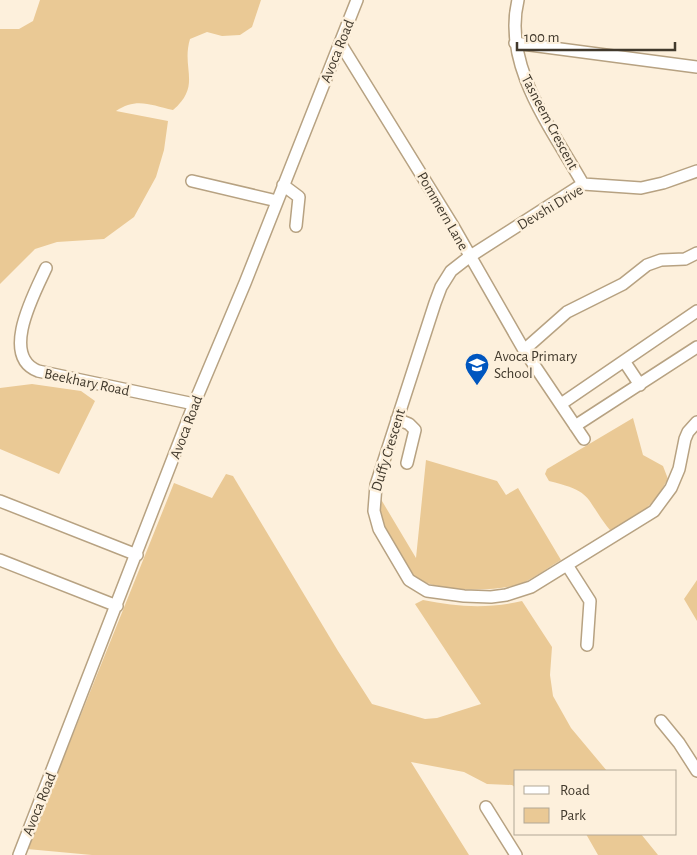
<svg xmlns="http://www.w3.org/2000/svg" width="697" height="855" font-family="'Alegreya Sans',sans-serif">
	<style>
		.green { fill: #eac995 }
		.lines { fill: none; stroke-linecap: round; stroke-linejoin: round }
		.minor-casing { stroke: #b7a282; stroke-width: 14 }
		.minor { stroke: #fff; stroke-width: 11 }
		.labels { text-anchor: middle; stroke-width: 5; stroke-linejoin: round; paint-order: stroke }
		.street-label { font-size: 15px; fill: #41392c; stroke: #fdf0dc }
		.poi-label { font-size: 15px; fill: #41392c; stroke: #fdf0dc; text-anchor: start }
	</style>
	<rect width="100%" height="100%" fill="#fdf0dc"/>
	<!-- green -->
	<path class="green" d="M40 0H261L252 27 240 35 222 36 207 32 190 39C181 69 202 85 173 110 151 105 136 97 116 111L168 121 164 150 156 177 134 217 104 239 57 242 35 249 0 284V29H19L33 21Z
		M32 384 81 391 95 401 59 474 0 449V388Z
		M633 418 643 455 663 466 668 479C655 502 637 523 610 530 584 498 595 492 549 481L545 474 547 469Z
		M426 460 497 481 506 495 518 488 561 560C549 567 537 576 525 582 502 593 433 593 414 576 401 565 385 531 381 515 379 510 379 503 379 496L416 558Z
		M226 474 233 476 338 651 372 704 425 719 437 718 481 704 415 604 423 600C457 607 488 609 522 601L552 647 550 675 553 696 571 728 607 771H516V788L512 785 487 784 464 772 411 762 469 855H92L27 849 174 483 212 498Z
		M697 580V621L684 599Z
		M586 834H641L658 855H598Z"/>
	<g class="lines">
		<defs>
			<path id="minor" d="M518 0C502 66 552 129 583 184
				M340 43 453 226 524 350 584 439
				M515 43 697 67
				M697 171 663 183 641 188 583 184 469 257 451 271 441 287 435 303 376 485 374 511 379 529 409 580 427 591 464 596 491 597 506 595 531 587 654 511 671 488 679 469 685 439 688 432 697 422
				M192 181 277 201
				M283 185 299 197 296 226
				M46 268C34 294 0 356 38 371L194 404
				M524 350 567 312 623 284 647 265 661 260 685 259 697 253
				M624 361 640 385
				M561 404 697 311
				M397 419 409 424 415 430 407 463
				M575 426 697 347
				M0 501 137 555
				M0 560 117 606
				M567 565 590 601 587 645
				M661 721 679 743 697 771
				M486 807 516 855
				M19 855 194 404 245 283 357 0"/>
		</defs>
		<!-- minor casing -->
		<use href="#minor" class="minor-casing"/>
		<!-- minor -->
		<use href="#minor" class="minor"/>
	</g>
	<!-- icons -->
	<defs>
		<symbol id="school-pin" viewBox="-11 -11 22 30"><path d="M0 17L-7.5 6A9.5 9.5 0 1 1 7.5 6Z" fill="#0056bf" stroke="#fdf0dc"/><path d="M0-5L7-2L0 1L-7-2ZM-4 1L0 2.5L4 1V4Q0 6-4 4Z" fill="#fff"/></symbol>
	</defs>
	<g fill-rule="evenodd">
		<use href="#school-pin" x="463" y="351" width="28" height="38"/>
	</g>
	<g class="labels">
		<!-- street labels -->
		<g class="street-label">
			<text transform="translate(337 51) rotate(-68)" y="5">Avoca Road</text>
			<text transform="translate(550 122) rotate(62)" y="5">Tasneem Crescent</text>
			<text transform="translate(550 207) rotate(-31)" y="5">Devshi Drive</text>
			<text transform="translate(443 211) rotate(60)" y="5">Pommern Lane</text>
			<text transform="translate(87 382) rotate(12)" y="5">Beekhary Road</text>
			<text transform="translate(186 427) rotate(-69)" y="5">Avoca Road</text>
			<text transform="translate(388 450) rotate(-73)" y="5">Duffy Crescent</text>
			<text transform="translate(39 804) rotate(-68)" y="5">Avoca Road</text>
		</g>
		<!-- poi labels -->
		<g class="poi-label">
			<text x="494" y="361">Avoca Primary<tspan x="494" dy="17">School</tspan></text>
		</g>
	</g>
	<!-- legend -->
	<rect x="514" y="770" width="162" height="65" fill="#fdf0dc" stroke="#b2a796"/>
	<rect x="524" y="786" width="25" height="8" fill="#ffffff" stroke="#b2a796"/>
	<text x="560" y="795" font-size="15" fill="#41392c">Road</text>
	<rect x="524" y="808" width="25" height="15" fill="#eac995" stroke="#b2a796"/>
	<text x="560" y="820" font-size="15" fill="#41392c">Park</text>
	<!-- scale -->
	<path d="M517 42v8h158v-8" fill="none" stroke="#41392c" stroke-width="2.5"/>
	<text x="524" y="42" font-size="15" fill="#41392c" stroke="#fdf0dc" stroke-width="4" paint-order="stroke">100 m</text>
</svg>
